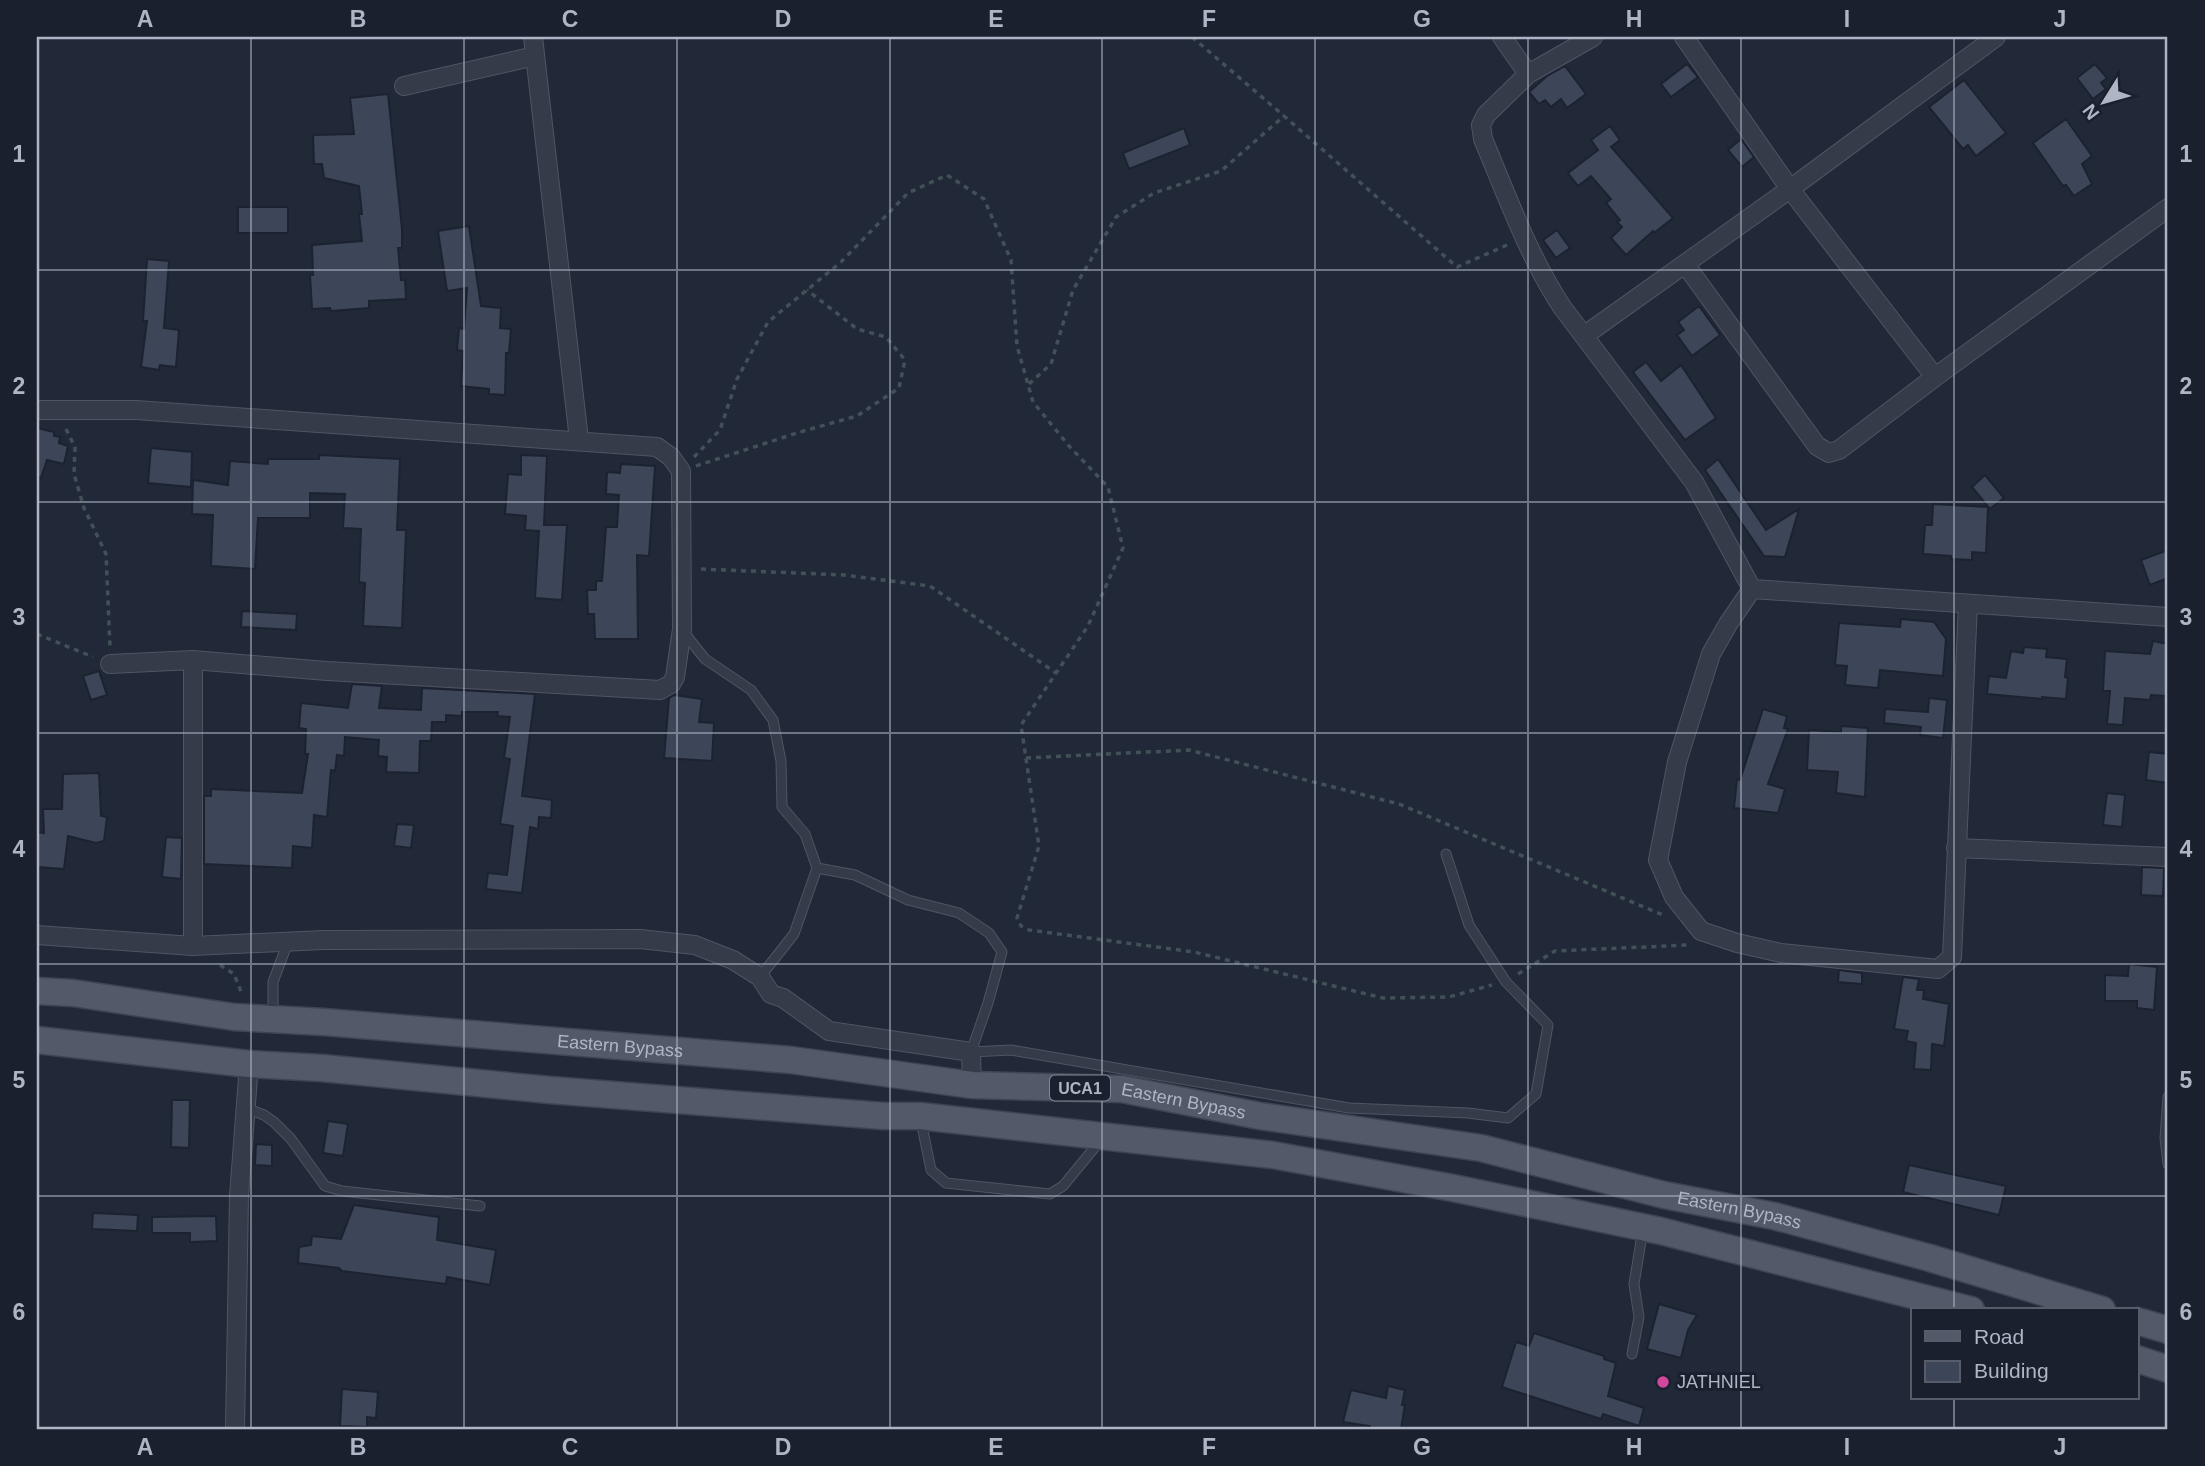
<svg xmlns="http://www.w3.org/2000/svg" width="2205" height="1466" font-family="Arial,sans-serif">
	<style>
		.building { fill: #3d4658; stroke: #1c222f; stroke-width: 2 }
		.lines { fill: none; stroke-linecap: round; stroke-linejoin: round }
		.lane-casing { stroke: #4f5563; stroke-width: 11 }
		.street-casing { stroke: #4f5563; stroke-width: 20 }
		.primary-casing { stroke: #3e4452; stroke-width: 29 }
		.path { stroke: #415157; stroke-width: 3.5; stroke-dasharray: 5 5; stroke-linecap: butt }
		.lane { stroke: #353b49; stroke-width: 9 }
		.street { stroke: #353b49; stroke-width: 18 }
		.primary { stroke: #535969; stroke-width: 26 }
		.grid { fill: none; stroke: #afb5c5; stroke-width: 2; stroke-opacity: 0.55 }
		.hotel-dot { fill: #d1479c; stroke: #1a202d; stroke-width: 2.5 }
		.labels { text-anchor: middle; stroke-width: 6; stroke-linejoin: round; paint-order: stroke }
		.shield { fill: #1a202d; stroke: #828897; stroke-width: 2 }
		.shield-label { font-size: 16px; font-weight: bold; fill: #afb5c5 }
		.street-label { font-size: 18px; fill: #afb5c5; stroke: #1a202d }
		.poi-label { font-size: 18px; fill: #afb5c5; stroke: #1a202d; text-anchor: start }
		.neatline { fill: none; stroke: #afb5c5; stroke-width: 2.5 }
		.grid-label { font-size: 23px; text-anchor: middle; font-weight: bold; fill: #afb5c5 }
	</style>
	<rect width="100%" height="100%" fill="#212838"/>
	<!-- building -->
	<path class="building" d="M1687 64 1698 77 1671 97 1661 84Z
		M2095 64 2107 78 2101 83 2106 89 2093 99 2077 78Z
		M1565 66 1586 94 1567 108 1561 99 1551 107 1545 100 1539 104 1529 92 1547 76Z
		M1964 80 2006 133 1976 156 1968 145 1963 149 1929 107Z
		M388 94 402 229V248H398L401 280H405L406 299 369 301V308L331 311 330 308 312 309 310 275H313L312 245 362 241 359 214H362L359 186 324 178 322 164H314L313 135 354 134 350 98Z
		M2066 119 2092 156 2082 164 2092 184 2074 196 2066 185 2063 186 2033 143Z
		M1610 126 1620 140 1611 147 1673 218 1654 233 1653 231 1626 255 1611 238 1622 227 1617 222 1620 220 1606 203 1611 199 1591 176 1578 186 1568 173 1598 150 1591 140Z
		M1184 128 1190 145 1129 169 1123 153Z
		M1741 139 1754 157 1742 167 1728 150Z
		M238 207H288V233H238Z
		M469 226 481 306 501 308 500 328 511 329 509 353H506L505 395 489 394V389L461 386 463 351 457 350 459 328 464 329 467 288 447 291 438 231Z
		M1557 230 1570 248 1556 258 1543 240Z
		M147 259 169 261 164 328 179 330 176 367 160 365 159 370 141 367 147 321H143Z
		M1699 306 1720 335 1692 356 1677 335 1684 330 1678 322Z
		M1646 362 1661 381 1681 365 1716 418 1685 440 1633 372Z
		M37 428 54 432V436L60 437 59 443 68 446 64 464 47 460 41 478 37 477Z
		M151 448 192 452 191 487 148 483Z
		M319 455 400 459 397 530H406L402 628 363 626 365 583 359 582 361 529 343 528 345 494 310 493V518H258L255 569 211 566 213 515 192 514 193 480 228 485 230 461 268 464V459H319Z
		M521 455 547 456 544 525H567L562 600 535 598 539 531 525 530 526 516 505 514 508 474 521 475Z
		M1718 459 1766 530 1799 509 1785 557 1764 556 1705 470Z
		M621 464 655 466 649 556 637 555 638 639H595L594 614H588L587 590H596V581H602L606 527H617L619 495 606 494 607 472 620 473Z
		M1985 475 2004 498 1990 509 1972 487Z
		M1933 504 1988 507 1986 553 1972 552V560L1951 559V556L1923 554 1925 525H1932Z
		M2168 550V578L2150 585 2141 560Z
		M242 611 297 614 296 630 241 627Z
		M1901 619 1934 622 1946 639 1943 676 1880 670 1878 688 1845 685 1847 666 1835 665 1839 623 1900 627Z
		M2153 641 2168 644 2167 696 2151 695 2150 700 2125 698 2123 725 2107 724 2110 691H2103L2105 651 2150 654Z
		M2024 647 2047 649 2046 657 2067 659 2065 677 2068 678 2066 699 2042 697V699L1987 694 1989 676 2006 678 2011 651 2023 653Z
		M99 671 107 695 91 700 83 676Z
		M352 684 382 686 379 708 421 710 422 688 535 694 522 796 552 800 551 818 539 817 538 829 530 827 522 893 486 889 488 873 507 875 513 826 500 824 510 759 504 758 510 717 497 716 498 712H462V716L446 715V722H432L431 741H420L419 773 386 772 387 757 378 756 379 740 345 737 344 756 337 755 335 771 331 770 327 817 314 815 312 848 293 846 292 868 204 864V796H211V789L302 793 308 754H305L306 729 299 728 301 703 348 708Z
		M674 695 702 699 699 722 714 723 712 761 664 758 669 698Z
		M1929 698 1947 700 1943 738 1920 735 1921 727 1884 723 1885 709 1928 712Z
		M1763 709 1787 716 1784 728 1788 729 1768 784 1785 789 1778 813 1734 808 1737 779 1740 780Z
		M1841 726 1868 728 1865 797 1836 793 1838 772 1807 770 1809 730 1841 732Z
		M2149 752 2168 754V783L2146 780Z
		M99 773 101 816 107 817 104 841 96 843 68 836 64 869 37 867V832L44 833 43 809H62L63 774Z
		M2107 793 2125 795 2122 827 2103 825Z
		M397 824 414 825 411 848 394 846Z
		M166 837 182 838 181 879 162 877Z
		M2142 867 2164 868 2163 896 2141 895Z
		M2129 964 2157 967 2154 1010 2137 1008V1001H2105V975L2128 976Z
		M1839 970 1862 973V984L1838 982Z
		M1903 977 1919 979 1917 990H1924L1923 999 1949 1004 1944 1046 1932 1044 1931 1070 1914 1069 1916 1043 1906 1041 1908 1031 1894 1029Z
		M172 1100H190L189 1148 171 1147Z
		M328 1121 348 1124 343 1156 323 1153Z
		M256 1144 272 1145V1166L255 1165Z
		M1909 1165 2006 1186 1999 1215 1903 1192Z
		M354 1205 439 1217 437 1240 496 1250 490 1285 447 1277 446 1284 342 1271 339 1268 298 1263 299 1247 311 1245 312 1236 341 1239Z
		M93 1213 138 1215 137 1231 92 1229Z
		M216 1216 217 1241 190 1242V1233H152V1217Z
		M1659 1304 1697 1315 1688 1330 1681 1358 1647 1349Z
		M1534 1333 1604 1356V1359L1616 1363 1608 1396 1644 1408 1639 1426 1603 1414 1601 1419 1502 1387 1516 1342 1529 1346Z
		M1388 1386 1405 1390 1402 1405H1405L1401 1429H1370V1426L1343 1422 1351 1390 1386 1398Z
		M342 1389 378 1392 376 1418 367 1417V1427L340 1426Z"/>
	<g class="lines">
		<defs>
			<path id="lane" d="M682 630 705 659 751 690 773 720 781 761 782 807 805 834 817 868
				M760 977 794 934 817 868 855 875 908 900 959 913 989 933 1002 952 988 1003 971 1052 1011 1050 1349 1108 1468 1113 1508 1118 1536 1094 1548 1025 1506 982 1469 925 1446 854
				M273 1016V982L288 942
				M2168 1097 2165 1138 2168 1164
				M246 1108 264 1115 274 1122 291 1139 325 1186 342 1191 480 1206
				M921 1121 931 1170 946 1183 1050 1194 1063 1186 1100 1141
				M1632 1354 1639 1317 1634 1284 1643 1229"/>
			<path id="street" d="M533 37 579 440
				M1502 37 1528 74 1593 37
				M1684 37 1790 189 1935 377 2168 208
				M1528 74 1486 115 1481 125 1483 139C1507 196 1528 255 1562 307L1694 482 1752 589
				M404 86 535 56
				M1685 264 1817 446 1829 453 1839 450 1935 377
				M1585 335 1790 189 1996 37
				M37 410H136L657 447 671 457 681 471 682 629 675 677 671 684 660 690 327 671 193 660V946
				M1752 589 1728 624 1711 654 1677 762 1658 860 1674 897 1701 931 1737 943 1781 953 1938 969 1952 957 1968 604
				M1752 589 2168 617
				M110 664 193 660
				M1956 848 2168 857
				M37 935 193 946 323 940 640 939 695 945 733 960 760 977 771 994 783 998 829 1031 971 1052 972 1085
				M235 1429 239 1196 249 1064"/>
			<g id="primary">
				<path id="s1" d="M37 991 73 993 234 1017 324 1022 791 1060 972 1085 1122 1089 1260 1116 1481 1148 1664 1195 1774 1216 1930 1258 2102 1310"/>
				<path d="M37 1040 249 1064 322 1068 550 1090 883 1116H920L1273 1155 1453 1188 1661 1231 1971 1310"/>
				<path d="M2137 1321 2168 1330"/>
				<path d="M2137 1359 2168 1369"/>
			</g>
		</defs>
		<!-- lane casing -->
		<use href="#lane" class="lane-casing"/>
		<!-- street casing -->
		<use href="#street" class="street-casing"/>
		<!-- primary casing -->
		<use href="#primary" class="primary-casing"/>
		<!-- path -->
		<path class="path" d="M1192 37 1284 116
			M1029 384 1051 364 1073 290 1116 217 1154 193 1221 171 1284 116 1457 267 1507 245
			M66 429 75 447 74 474 84 508 106 554 110 647
			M694 457 720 430 737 379 768 322 841 262 908 193 947 175 984 199 1011 260 1017 346 1033 402 1069 446 1108 487 1123 548 1088 626 1021 725 1039 846 1017 918 1021 926 1029 930 1194 952 1383 998 1449 997 1492 985
			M696 466 800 432 857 416 899 388 905 360 886 337 857 329 807 290
			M701 569 844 575 930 586 1056 673
			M37 634 93 657
			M1026 758 1189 750 1399 804 1663 915
			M220 965 234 974 242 994
			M1518 974 1555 951 1689 945"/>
		<!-- lane -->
		<use href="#lane" class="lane"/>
		<!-- street -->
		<use href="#street" class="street"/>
		<!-- primary -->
		<use href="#primary" class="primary"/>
	</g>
	<!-- grid -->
	<path class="grid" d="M251 37V1429M464 37V1429M677 37V1429M890 37V1429M1102 37V1429M1315 37V1429M1528 37V1429M1741 37V1429M1954 37V1310M37 270H2168M37 502H2168M37 733H2168M37 964H2168M37 1196H2168M1954 1398V1429"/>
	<!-- markers -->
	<circle class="hotel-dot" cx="1663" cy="1382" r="7"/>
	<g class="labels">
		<!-- shield labels -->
		<rect class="shield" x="1050" y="1075.5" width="60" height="25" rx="5"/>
		<g class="shield-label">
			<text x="1080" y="1094">UCA1</text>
		</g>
		<!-- street labels -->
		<g class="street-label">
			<text dy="6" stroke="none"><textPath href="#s1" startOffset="586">Eastern Bypass</textPath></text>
			<text dy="6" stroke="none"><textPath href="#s1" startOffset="1153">Eastern Bypass</textPath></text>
			<text dy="6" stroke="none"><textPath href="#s1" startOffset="1720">Eastern Bypass</textPath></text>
		</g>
		<!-- poi labels -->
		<g class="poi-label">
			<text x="1677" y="1388">JATHNIEL</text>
		</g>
	</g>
	<!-- border -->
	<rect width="2205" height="1466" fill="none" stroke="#1a202d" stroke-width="77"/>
	<!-- legend -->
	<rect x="1911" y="1308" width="228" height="91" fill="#1a202d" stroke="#565c6a" stroke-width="2"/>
	<rect x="1925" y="1331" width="35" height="10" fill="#535969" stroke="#565c6a" stroke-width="2"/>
	<text x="1974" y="1344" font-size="21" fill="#afb5c5">Road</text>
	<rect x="1925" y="1361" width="35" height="21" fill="#3d4658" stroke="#565c6a" stroke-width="2"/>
	<text x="1974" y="1378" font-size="21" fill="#afb5c5">Building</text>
	<!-- north arrow -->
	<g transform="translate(2104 102) rotate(233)" stroke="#1a202d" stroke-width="5" paint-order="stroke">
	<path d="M0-5L12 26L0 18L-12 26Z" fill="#afb5c5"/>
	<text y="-10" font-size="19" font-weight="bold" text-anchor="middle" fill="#afb5c5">N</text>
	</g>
	<rect x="38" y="38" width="2128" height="1390" class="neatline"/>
	<g class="grid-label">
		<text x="145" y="27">A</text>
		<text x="358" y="27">B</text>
		<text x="570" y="27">C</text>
		<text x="783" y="27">D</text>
		<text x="996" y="27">E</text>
		<text x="1209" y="27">F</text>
		<text x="1422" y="27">G</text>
		<text x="1634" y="27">H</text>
		<text x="1847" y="27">I</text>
		<text x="2060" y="27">J</text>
		<text x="19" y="162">1</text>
		<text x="2186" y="162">1</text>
		<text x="19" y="394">2</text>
		<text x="2186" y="394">2</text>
		<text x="19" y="625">3</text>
		<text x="2186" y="625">3</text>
		<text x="19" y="857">4</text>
		<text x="2186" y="857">4</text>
		<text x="19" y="1088">5</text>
		<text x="2186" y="1088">5</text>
		<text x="19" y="1320">6</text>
		<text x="2186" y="1320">6</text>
		<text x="145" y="1455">A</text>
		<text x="358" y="1455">B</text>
		<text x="570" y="1455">C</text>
		<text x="783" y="1455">D</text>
		<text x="996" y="1455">E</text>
		<text x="1209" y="1455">F</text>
		<text x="1422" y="1455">G</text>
		<text x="1634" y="1455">H</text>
		<text x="1847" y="1455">I</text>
		<text x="2060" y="1455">J</text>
	</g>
</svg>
